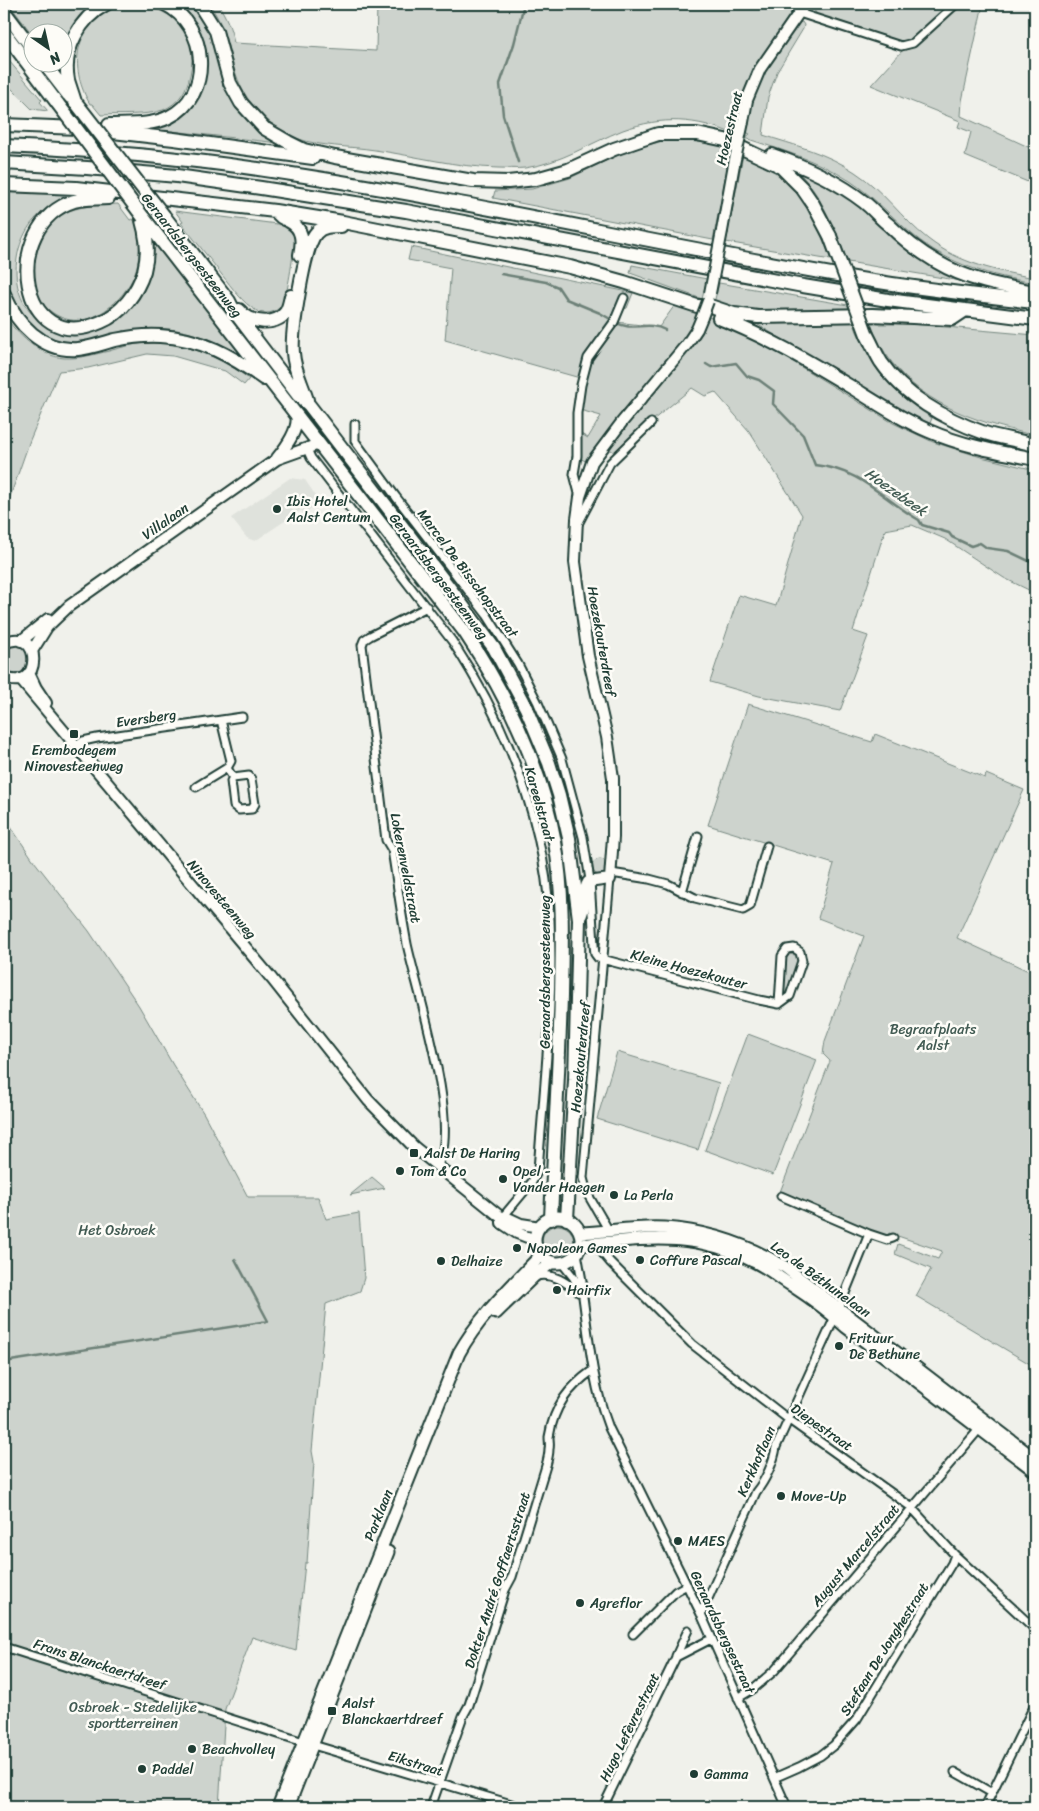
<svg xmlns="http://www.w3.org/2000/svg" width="1039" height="1811" font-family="Sriracha,sans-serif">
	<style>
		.built { fill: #dfe2dc }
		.green { fill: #cdd3cd; stroke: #768880 }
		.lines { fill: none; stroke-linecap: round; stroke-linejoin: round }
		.stream { stroke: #6c8077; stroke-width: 2.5 }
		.street-casing { stroke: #1f3d34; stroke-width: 11 }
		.secondary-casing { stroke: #1f3d34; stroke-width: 14 }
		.primary-casing { stroke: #1f3d34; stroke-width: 15 }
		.highway-casing { stroke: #1f3d34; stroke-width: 16 }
		.street { stroke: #fdfcf7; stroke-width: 7 }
		.secondary { stroke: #fdfcf7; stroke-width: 10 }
		.primary { stroke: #fdfcf7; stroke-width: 11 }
		.highway { stroke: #fdfcf7; stroke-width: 12 }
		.secondary-bridge-casing { stroke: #1f3d34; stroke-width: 14; stroke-linecap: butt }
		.highway-bridge-casing { stroke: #1f3d34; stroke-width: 16; stroke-linecap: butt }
		.secondary-bridge { stroke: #fdfcf7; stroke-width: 10 }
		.highway-bridge { stroke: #fdfcf7; stroke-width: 12 }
		.poi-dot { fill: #1f3d34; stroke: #fdfcf7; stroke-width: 2 }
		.labels { text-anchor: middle; stroke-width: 5; stroke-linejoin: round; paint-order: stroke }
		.street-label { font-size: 14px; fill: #1f3d34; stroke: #fdfcf7 }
		.poi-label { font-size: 14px; fill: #1f3d34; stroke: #fdfcf7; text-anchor: start }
		.park-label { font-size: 14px; fill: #425b53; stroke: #fdfcf7 }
		.water-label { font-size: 15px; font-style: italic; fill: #455e56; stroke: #fdfcf7 }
	</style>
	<rect width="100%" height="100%" fill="#f0f1eb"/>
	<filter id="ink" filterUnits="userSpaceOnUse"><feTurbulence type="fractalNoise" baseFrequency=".02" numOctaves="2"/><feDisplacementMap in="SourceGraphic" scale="10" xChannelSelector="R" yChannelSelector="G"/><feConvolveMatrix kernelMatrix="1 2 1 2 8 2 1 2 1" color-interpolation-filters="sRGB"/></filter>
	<g filter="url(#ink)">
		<!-- built -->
		<path class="built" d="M290 478 305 480 320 502 304 513 301 510 255 541 247 538 231 518Z"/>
		<!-- green -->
		<path class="green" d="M9 4H96C70 20 70 45 64 72L60 71 54 63 62 62V32H32V34Z
			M175 4H192C200 14 207 24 212 37 216 52 217 67 223 82 234 110 255 126 279 143L145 128 178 117 206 57 202 37 197 26 183 9Z
			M209 4H218C226 16 231 28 234 43L376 51 377 4H797L752 71 742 97 734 134C696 118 662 116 623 130 590 143 561 163 525 168 516 169 507 168 498 168 456 167 416 156 375 150 349 146 320 147 296 138 283 132 269 123 259 112 226 80 235 38 209 4Z
			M812 4H953L912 40 903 42 819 17 813 9Z
			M962 4H983L962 101 961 116 1035 150V185L965 156 971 132 958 127 960 121 871 85 902 51 911 48Z
			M130 5C171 5 200 32 190 75 187 90 178 104 163 110 146 116 119 114 101 115L92 104H90C70 71 72 29 111 10 117 7 124 6 130 5Z
			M802 22 804 25 803 29 777 72 768 97 763 135C794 145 827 153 855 172 883 190 902 219 928 239 960 264 997 271 1035 278V283C991 276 949 265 913 235 892 217 873 196 850 181 818 160 781 150 745 138L750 134 746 132C749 115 752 98 759 82 768 61 785 42 798 23Z
			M4 55 42 100 40 102 48 111 32 109 8 85 4 88Z
			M668 140C690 141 710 142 731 149L713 240 493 198 495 191 532 189 570 178 618 155 643 146Z
			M743 155C751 158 760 161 767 166 801 185 818 225 831 260L726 242Z
			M794 168 832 184 973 283 848 262C834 229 822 193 794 168Z
			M4 190 81 194C66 198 52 203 40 214 8 242 5 308 50 326 55 328 60 329 65 330 79 334 91 333 105 326 115 320 124 316 132 307 142 294 153 275 153 258 154 254 152 248 151 243L156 242 245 357 243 358C223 342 195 332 169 329 115 323 66 370 23 315 15 305 5 291 4 278 3 270 4 260 4 252 4 231 4 211 4 190Z
			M118 204 130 220 133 219C143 233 140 263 133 278 119 306 84 334 53 313 48 309 42 306 39 300 37 296 36 290 35 286 33 279 28 270 30 264 32 256 36 249 39 242 46 226 52 218 69 211 85 205 102 205 118 204Z
			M175 211 277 224C288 226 294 231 295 242 292 257 289 294 281 306 276 313 264 315 257 311 242 303 232 287 222 275 209 258 195 240 181 223L183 222Z
			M411 247 633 293 627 308 617 311 580 378 445 340 451 268 408 260Z
			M632 265 707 279 702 299 630 273Z
			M719 283 848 305 849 311 737 310 714 303Z
			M675 305 697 313 694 322 686 335 666 364 587 462 580 458 579 452 581 434 588 438 601 416 580 410 582 393 590 360 616 322 659 327Z
			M4 315C17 334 39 356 64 358 79 359 95 354 109 351 122 347 137 343 150 343 185 342 222 357 249 379L244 385 225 371 173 356 147 354 88 368 59 371 30 440 4 514Z
			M709 317 775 351 893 423 933 442 981 457 1035 470V593L1004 578 945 539 912 525 885 530 853 631 868 636 840 711 759 696 710 682 739 595 776 606 802 515 749 431 715 392 705 396 692 388 614 452 608 448 693 345Z
			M753 322H854C855 328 858 334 861 340 876 375 900 398 932 418L930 423 913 417Z
			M871 324H912L1035 335V436C1023 433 1010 429 998 426 941 410 892 382 871 324Z
			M15 644 20 645 28 652 29 666C21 676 16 676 4 672V649Z
			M748 704 872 742 875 734 985 778 986 774 1024 790 957 938 1035 974V1367L916 1296 931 1269 895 1254 898 1244 938 1259 942 1251 889 1233 886 1238 780 1192 830 1061 823 1054 825 1041 864 936 818 918 834 864 708 825Z
			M4 817 34 861 89 931 139 1006 173 1065 204 1114 248 1197H318L326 1219 359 1213 364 1278 360 1291 326 1304 312 1451 314 1462 307 1563H305L296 1651 252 1637 225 1709 219 1807H4Z
			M592 867a8 8 0 1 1 16 0a8 8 0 1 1-16 0Z
			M789 954 795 955 799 959 787 993 783 996 781 993 785 957Z
			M748 1034 817 1060 773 1175 705 1150Z
			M617 1052 719 1083 698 1150 597 1119Z
			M372 1177 385 1188 350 1195Z
			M542 1241a16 16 0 1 1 32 0a16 16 0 1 1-32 0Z"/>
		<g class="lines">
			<!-- stream -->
			<path class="stream" d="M518 162 503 115 500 84 514 44 524 4
				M501 274 546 282 558 287 566 299 600 313 612 320
				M617 323C632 332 648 320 665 330
				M706 364 711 367 736 363 747 376 759 380 774 391 773 404 803 435 815 465C862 470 881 498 919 520L922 525 949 533 952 537 971 546 980 543 987 548 1008 551 1035 564
				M4 1362 268 1321 235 1259"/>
			<defs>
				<path id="street" d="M799 13 901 46 913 43 956 4
					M355 424V441L396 497 487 615 518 664 538 703 562 759 583 837 590 880 594 945 595 954 598 958 759 1000 779 1004 790 996 802 961 800 952 794 948 787 949 782 956 779 1004
					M307 449 311 458 452 641C507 725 544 820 550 920 554 1003 544 1087 538 1170L532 1182 502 1218
					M580 497 574 474 577 456V413L581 385 588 358 614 322 624 298
					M578 524 610 463 651 423
					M427 607 370 636 364 640 362 645 386 840 392 850C397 881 401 913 407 944 417 991 462 1128 437 1166
					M76 746 83 741 97 738 242 717
					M227 768 233 778 231 781 234 806 239 810 252 809 255 804 251 779 249 776 233 778
					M196 787 227 768 231 761 221 720
					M611 873 649 879 668 884 695 898 743 910 750 906 767 846
					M682 892 698 836
					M781 1196 869 1234 887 1240 893 1238
					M609 1231 587 1193 583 1178 610 879
					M595 1244 610 1262 692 1344 788 1419 911 1507 955 1555 1035 1629
					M577 1253 584 1292 583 1297C589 1341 593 1386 609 1428L701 1614 787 1807
					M562 1263 574 1278 580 1292
					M536 1276C553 1272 567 1283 580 1293
					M701 1614 756 1492C765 1481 774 1462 776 1447L839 1308 869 1234
					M633 1634 676 1591 687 1585
					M4 1647 313 1745 521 1807
					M676 1656 688 1630
					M738 1698 753 1689 775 1670 981 1427
					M955 1772 992 1793
					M774 1778 799 1767 820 1756 834 1745 857 1719 952 1563 955 1555
					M431 1807 463 1716 469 1705 505 1590 512 1577 545 1469C547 1462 549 1456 549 1449 550 1445 549 1441 549 1437 554 1406 568 1388 593 1370
					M603 1807 676 1657 711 1639
					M985 1807 1035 1704"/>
				<path id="secondary" d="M743 122 747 100 760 69 805 4
					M722 231 734 164
					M277 458C286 447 300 429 296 414
					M21 641 48 619
					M4 643C44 624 42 696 4 677
					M32 651 47 627 69 606 277 459 319 444
					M29 673 36 688 46 703
					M20 679 272 979 368 1100 414 1147 502 1218V1223L517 1233 535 1240
					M579 919C589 907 580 894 588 882L610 879 613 837V778L607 737 588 656 575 562 577 519 580 497 592 462 622 422 687 344 697 329 702 317
					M502 1218 506 1217 521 1224 540 1227"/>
				<path id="primary" d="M535 1240a23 23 0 1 1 46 0a23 23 0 1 1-46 0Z
					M580 1233C608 1232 637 1226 665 1228 708 1231 748 1245 785 1267L1035 1459
					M580 1245C645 1239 691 1230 753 1261 767 1267 778 1277 791 1285 811 1298 829 1311 846 1327L1035 1471
					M496 1313 533 1277 552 1262
					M278 1807 459 1353C480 1315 511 1287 541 1255
					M288 1807 388 1552"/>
				<path id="highway" d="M199 4 216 31 230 83 241 103 264 128 288 142 304 150 335 157 473 181 508 182 536 179 568 170 614 149 658 134H697L725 140 780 166 802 188 813 204 830 236
					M4 11 32 48
					M4 32 58 104
					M43 62 70 97
					M75 102C73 95 70 87 68 80 62 49 80 18 106 4
					M4 125 78 128 174 139 313 158
					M109 125C128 124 151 126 169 117 214 95 208 25 165 4
					M4 146C91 150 178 157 265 170 471 200 674 249 879 282 931 290 983 296 1035 302
					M772 155C804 166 837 181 864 202 873 209 880 218 889 225 903 239 920 252 937 262 967 280 1001 286 1035 292
					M4 163 87 168 177 176 261 188 406 211 803 286 888 300 1035 319
					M4 185 76 188 275 211 343 222 570 267 624 282 697 306H710L734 314 758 317 873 315 952 319 964 311
					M108 198C96 199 85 198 74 201 0 225 18 359 101 322 122 313 137 293 144 271 147 259 148 246 145 234 145 229 142 224 142 219
					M278 214C282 219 284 218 289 221 303 228 303 241 300 255
					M164 216 229 301 234 311 298 395 309 405 448 586 494 648 526 708 549 763 559 795 569 838 579 919 575 1080 567 1219
					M143 217 464 631C507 695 541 766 555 842 564 893 562 944 561 996 559 1071 554 1145 551 1219
					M4 294C17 324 42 352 78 349 91 348 103 343 115 340 130 337 145 335 160 336 201 338 232 356 264 379
					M239 310C249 323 275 327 286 312 289 307 290 301 291 296
					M719 318C768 337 811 363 856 390 880 405 903 420 929 431 963 446 999 452 1035 459
					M867 335C872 344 876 354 881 362 904 396 945 419 982 432 999 438 1018 440 1035 445
					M307 400C302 384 294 370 293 353 291 333 304 246 316 233 322 226 331 226 341 226"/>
			</defs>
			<!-- street casing -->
			<use href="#street" class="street-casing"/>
			<!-- secondary casing -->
			<use href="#secondary" class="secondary-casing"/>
			<!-- primary casing -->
			<use href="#primary" class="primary-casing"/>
			<!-- highway casing -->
			<use href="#highway" class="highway-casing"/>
			<!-- street -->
			<use href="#street" class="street"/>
			<!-- secondary -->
			<use href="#secondary" class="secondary"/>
			<!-- primary -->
			<use href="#primary" class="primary"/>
			<!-- highway -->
			<use href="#highway" class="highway"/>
			<defs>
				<path id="secondary-bridge" d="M734 164 743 122
					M710 293 722 231
					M702 317 708 301"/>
				<path id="highway-bridge" d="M58 104 143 217
					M77 104 164 216
					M830 236 867 335"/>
			</defs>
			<!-- secondary-bridge casing -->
			<use href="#secondary-bridge" class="secondary-bridge-casing"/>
			<!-- highway-bridge casing -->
			<use href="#highway-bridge" class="highway-bridge-casing"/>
			<!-- secondary-bridge -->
			<use href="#secondary-bridge" class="secondary-bridge"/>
			<!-- highway-bridge -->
			<use href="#highway-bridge" class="highway-bridge"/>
		</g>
	</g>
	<!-- markers -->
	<g class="poi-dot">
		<circle cx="277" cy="509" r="5"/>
		<rect x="69" y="729" width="10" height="10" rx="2.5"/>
		<rect x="409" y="1148" width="10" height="10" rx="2.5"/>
		<circle cx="400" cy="1171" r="5"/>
		<circle cx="503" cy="1179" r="5"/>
		<circle cx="614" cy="1195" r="5"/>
		<circle cx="517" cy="1248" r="5"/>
		<circle cx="640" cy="1260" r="5"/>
		<circle cx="441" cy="1261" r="5"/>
		<circle cx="557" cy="1290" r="5"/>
		<circle cx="839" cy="1346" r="5"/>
		<circle cx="781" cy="1496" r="5"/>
		<circle cx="678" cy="1541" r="5"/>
		<circle cx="580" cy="1603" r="5"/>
		<rect x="327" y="1706" width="10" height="10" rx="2.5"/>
		<circle cx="192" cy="1749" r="5"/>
		<circle cx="142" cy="1769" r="5"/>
		<circle cx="694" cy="1774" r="5"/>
	</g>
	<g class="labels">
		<!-- street labels -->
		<g class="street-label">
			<text transform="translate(729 128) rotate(-77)" y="5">Hoezestraat</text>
			<text transform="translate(192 255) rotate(52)" y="5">Geraardsbergsesteenweg</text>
			<text transform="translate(165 521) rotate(-35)" y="5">Villalaan</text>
			<text transform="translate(468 573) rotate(53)" y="5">Marcel De Bisschopstraat</text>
			<text transform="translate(439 576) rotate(53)" y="5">Geraardsbergsesteenweg</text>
			<text transform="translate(602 641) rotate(80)" y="5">Hoezekouterdreef</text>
			<text transform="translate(146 718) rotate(-8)" y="5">Eversberg</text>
			<text transform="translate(540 804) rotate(74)" y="5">Kareelstraat</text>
			<text transform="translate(406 868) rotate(79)" y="5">Lokerenveldstraat</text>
			<text transform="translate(222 899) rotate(50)" y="5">Ninovesteenweg</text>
			<text transform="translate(689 969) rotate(15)" y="5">Kleine Hoezekouter</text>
			<text transform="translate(545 972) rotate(-90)" y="5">Geraardsbergsesteenweg</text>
			<text transform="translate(580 1057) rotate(-85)" y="5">Hoezekouterdreef</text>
			<text transform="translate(821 1279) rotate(36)" y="5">Leo de Béthunelaan</text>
			<text transform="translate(822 1427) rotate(35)" y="5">Diepestraat</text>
			<text transform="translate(756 1461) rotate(-66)" y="5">Kerkhoflaan</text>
			<text transform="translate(378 1515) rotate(-68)" y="5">Parklaan</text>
			<text transform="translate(855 1555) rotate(-50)" y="5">August Marcelstraat</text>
			<text transform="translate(497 1580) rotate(-72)" y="5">Dokter André Goffaertsstraat</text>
			<text transform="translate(723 1632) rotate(65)" y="5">Geraardsbergsestraat</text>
			<text transform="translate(884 1649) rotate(-58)" y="5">Stefaan De Jonghestraat</text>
			<text transform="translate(100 1664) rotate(18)" y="5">Frans Blanckaertdreef</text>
			<text transform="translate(629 1727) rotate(-64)" y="5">Hugo Lefèvrestraat</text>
			<text transform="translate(416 1763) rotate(17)" y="5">Eikstraat</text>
		</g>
		<!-- poi labels -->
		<g class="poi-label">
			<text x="287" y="506">Ibis Hotel<tspan x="287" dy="16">Aalst Centum</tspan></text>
			<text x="74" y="755" text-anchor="middle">Erembodegem<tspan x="74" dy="16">Ninovesteenweg</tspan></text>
			<text x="424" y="1158">Aalst De Haring</text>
			<text x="410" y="1176">Tom &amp; Co</text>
			<text x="513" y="1176">Opel -<tspan x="513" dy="16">Vander Haegen</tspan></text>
			<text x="624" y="1200">La Perla</text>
			<text x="527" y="1253">Napoleon Games</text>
			<text x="650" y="1265">Coffure Pascal</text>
			<text x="451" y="1266">Delhaize</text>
			<text x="567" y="1295">Hairfix</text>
			<text x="849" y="1343">Frituur<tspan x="849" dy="16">De Bethune</tspan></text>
			<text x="791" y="1501">Move-Up</text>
			<text x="688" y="1546">MAES</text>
			<text x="590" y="1608">Agreflor</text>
			<text x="342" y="1708">Aalst<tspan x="342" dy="16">Blanckaertdreef</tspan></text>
			<text x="202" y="1754">Beachvolley</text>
			<text x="152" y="1774">Paddel</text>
			<text x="704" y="1779">Gamma</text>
		</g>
		<!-- park labels -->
		<g class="park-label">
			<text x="933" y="1034">Begraafplaats<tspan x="933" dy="16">Aalst</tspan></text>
			<text x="117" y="1235">Het Osbroek</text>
			<text x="133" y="1712">Osbroek - Stedelijke<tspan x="133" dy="16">sportterreinen</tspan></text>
		</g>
		<!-- water labels -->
		<g class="water-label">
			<text transform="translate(896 492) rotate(35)" y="5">Hoezebeek</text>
		</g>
	</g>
	<!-- margin -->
	<rect width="1039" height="1811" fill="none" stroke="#fdfcf7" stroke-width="20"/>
	<rect x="10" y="10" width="1019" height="1791" fill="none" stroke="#1f3d34" stroke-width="2" filter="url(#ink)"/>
	<!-- north arrow -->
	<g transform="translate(48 48) rotate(146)"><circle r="24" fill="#fdfcf7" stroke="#a4b0a9"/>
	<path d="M0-4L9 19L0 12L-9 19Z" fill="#1f3d34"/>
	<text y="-8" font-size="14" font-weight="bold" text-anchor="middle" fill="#1f3d34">N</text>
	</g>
</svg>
